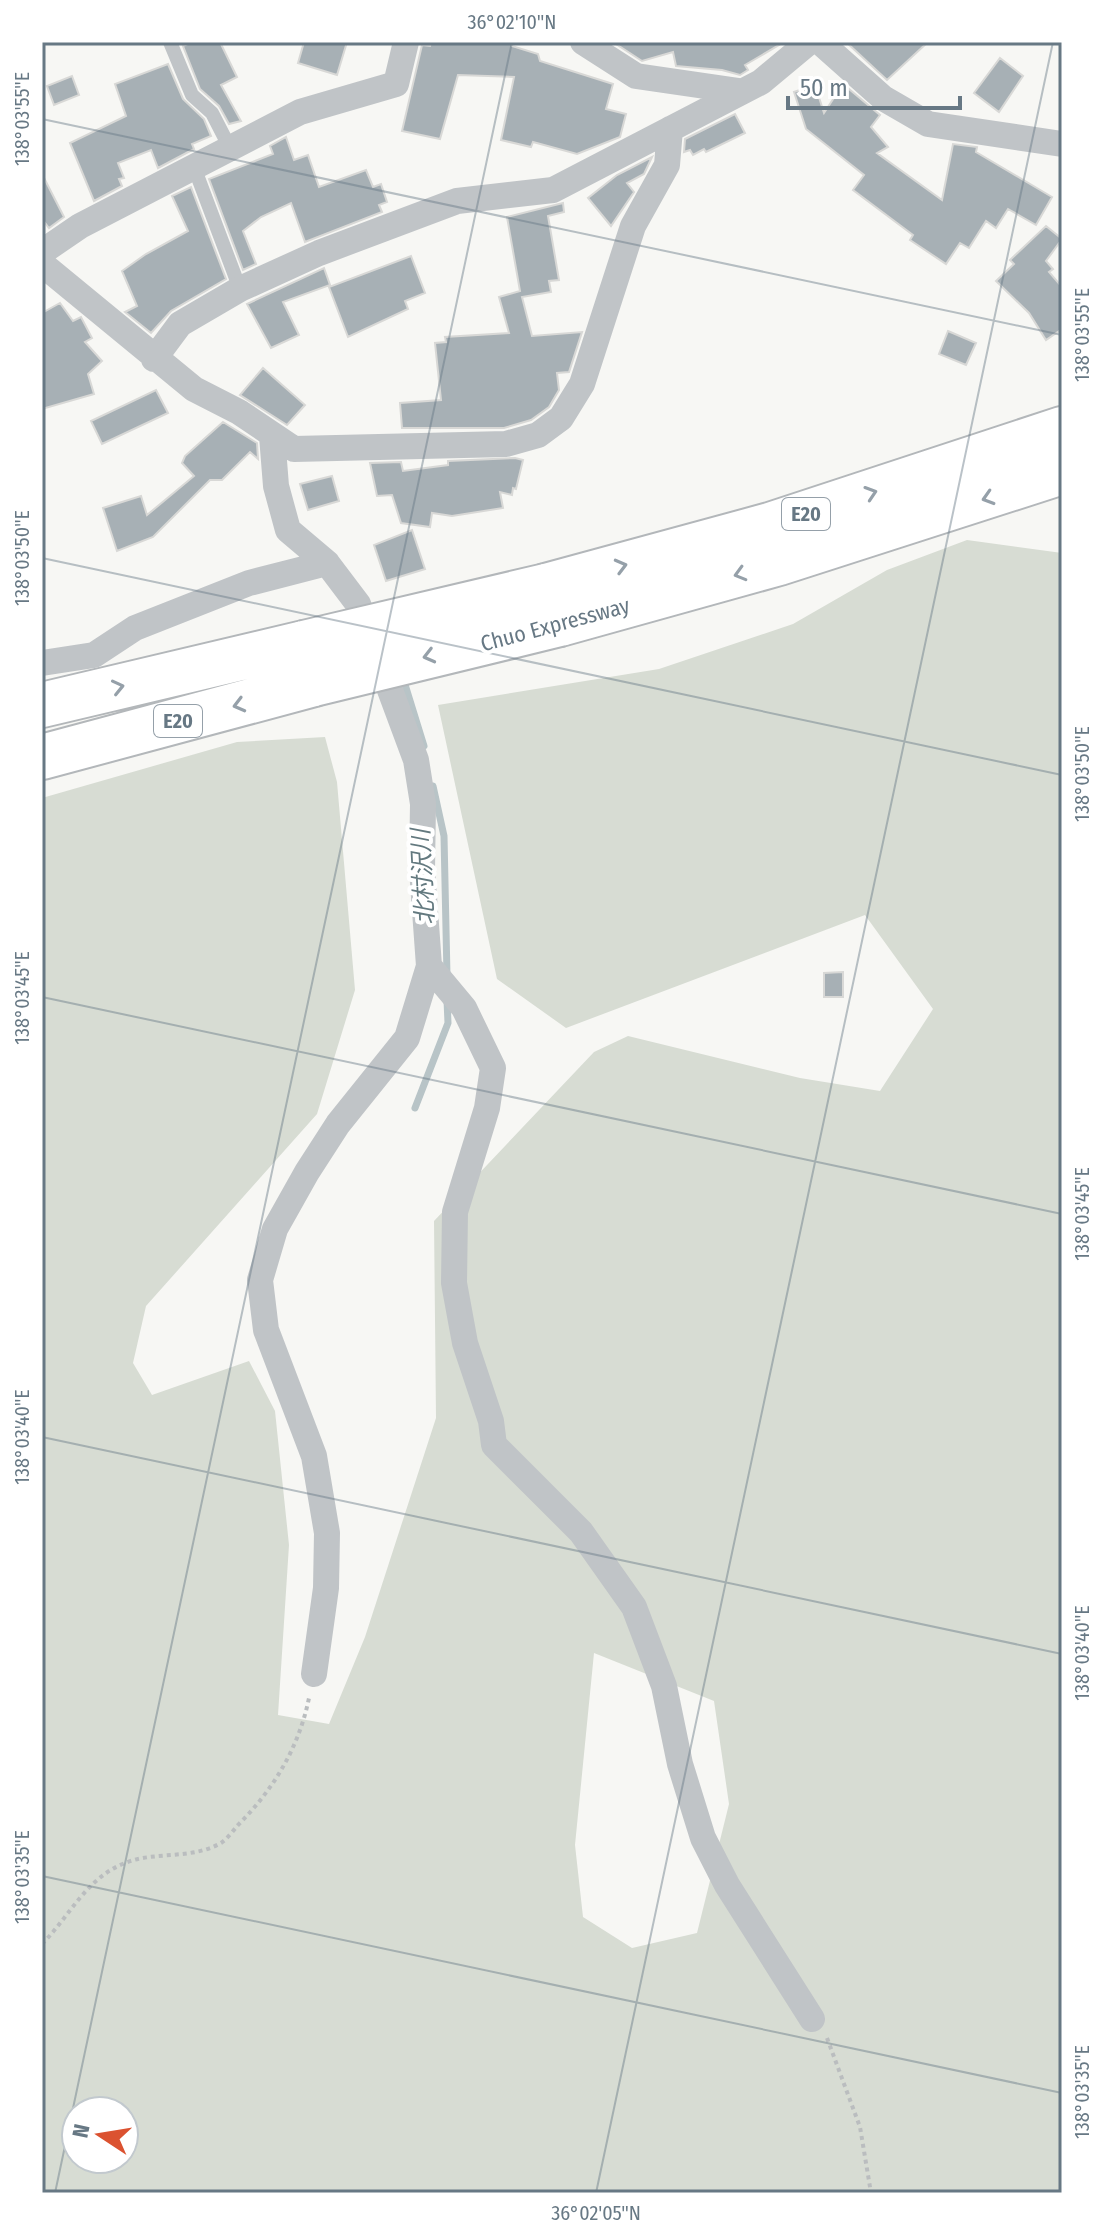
<svg xmlns="http://www.w3.org/2000/svg" width="1104" height="2235" font-family="'Fira Sans Condensed','Noto Sans JP',sans-serif">
	<style>
		.green { fill: #d7dcd3; fill-rule: evenodd }
		.lines { fill: none; stroke-linecap: round; stroke-linejoin: round }
		.stream { stroke: #b8c4c7; stroke-width: 7 }
		.building { fill: #a7b0b5; stroke: #d8d8d6; stroke-width: 2 }
		.highway-casing { stroke: #b3b7ba; stroke-width: 48 }
		.path { stroke: #babdbf; stroke-width: 4; stroke-dasharray: 4 4; stroke-linecap: butt }
		.lane { stroke: #c0c4c7; stroke-width: 14 }
		.street { stroke: #c0c4c7; stroke-width: 26 }
		.highway { stroke: #fff; stroke-width: 44 }
		.highway-bridge-casing { stroke: #b3b7ba; stroke-width: 48; stroke-linecap: butt }
		.highway-bridge { stroke: #fff; stroke-width: 44 }
		.oneway { stroke: #95a0a9 }
		.ticks { fill: none; stroke: #677884; stroke-width: 2; stroke-opacity: 0.45 }
		.labels { text-anchor: middle; stroke-width: 8; stroke-linejoin: round; paint-order: stroke }
		.shield { fill: #fff; stroke: #95a0a9; stroke-width: 2 }
		.shield-label { font-size: 20px; font-weight: bold; fill: #677884 }
		.street-label { font-size: 22px; fill: #677884; stroke: #fff }
		.water-label { font-size: 24px; font-style: italic; fill: #63797f; stroke: #fff }
		.neatline { fill: none; stroke: #677884; stroke-width: 3 }
		.ticks-label { font-size: 20px; text-anchor: middle; fill: #677884 }
	</style>
	<rect width="100%" height="100%" fill="#f7f7f4"/>
	<!-- green -->
	<path class="green" d="M967 540 1062 553V2193H42V798L237 742 325 737 337 782 355 990 317 1114 146 1306 133 1363 152 1395 249 1361 275 1411 289 1545 278 1715 329 1724 365 1637 436 1418 434 1221 594 1052 628 1036 800 1078 880 1091 933 1009 865 915 566 1028 497 979 438 705 659 669 793 624 887 570ZM594 1653 714 1701 729 1804 697 1933 632 1948 583 1917 575 1845ZM76 2111H124V2159H76Z"/>
	<g class="lines">
		<!-- stream -->
		<path class="stream" d="M403 678 424 746
			M433 786 444 836 447 976
			M415 1108 448 1023 447 1000"/>
	</g>
	<!-- building -->
	<path class="building" d="M192 42H220L237 77 221 85 241 121 229 124 219 106 200 89 183 46Z
		M304 42H347L337 75 298 63Z
		M431 42H512V46L538 54 540 61 613 84 606 109 626 114 620 137 577 154 533 142 531 147 501 140 514 77 458 75 440 139 402 131 422 45 430 46Z
		M613 42H784L745 65 748 70 740 75 722 70 676 66 673 52 642 61Z
		M846 42H928L887 80Z
		M1000 58 1023 76 999 112 974 93Z
		M168 64 183 99 204 119 211 136 192 144 194 149 158 168 151 150 118 163 124 178 119 179 122 186 94 201 70 143 126 116 115 84Z
		M72 76 79 95 54 105 47 86Z
		M843 84 880 115 871 127 888 147 877 153 942 200 953 144 977 147 976 152 1052 197 1036 225 1008 209 996 228 986 221 969 248 960 243 946 264 910 240 913 235 853 190 864 175 806 129 794 92 815 85 824 113Z
		M735 114 745 133 706 152 704 149 693 155 690 150 684 152 685 139Z
		M286 137 294 160 308 155 319 187 366 170 373 187 381 184 387 202 379 205 382 212 305 242 291 203 261 217 243 231 256 264 243 270 209 179 273 154 270 146Z
		M652 157 644 174 627 183 634 192 611 226 588 198 617 175Z
		M42 174 64 217 49 228 42 219Z
		M191 187 226 279 171 311 151 333 125 312 137 306 122 271 146 254 188 231 172 196Z
		M563 203 564 212 548 216 559 280 549 281 551 292 522 297 532 336 582 332 569 372 557 373 559 390 549 407 531 420 504 428H402L400 403 441 400 435 343 446 342 445 337 509 333 499 297 520 291 507 217Z
		M1046 226 1062 239 1046 261 1053 269 1049 272 1062 287V329L1046 340 1029 313 996 281 1014 264 1010 260Z
		M411 256 425 293 405 301 408 309 348 337 329 287Z
		M324 268 330 285 283 302 299 335 271 348 247 304Z
		M60 303 73 321 81 317 92 338 85 342 102 361 88 374 94 394 42 409V313Z
		M948 331 976 343 966 365 939 354Z
		M263 368 305 405 287 425 240 395Z
		M156 390 168 413 102 444 91 421Z
		M223 422 257 443 258 459 250 452 222 480H210L153 537 117 551 103 508 141 496 147 515 194 476 182 463 185 456Z
		M515 458 523 460 516 489 513 488 512 495 500 492 503 508 452 516 432 513 430 527 401 523 392 495 377 496 370 463 401 462 403 471 448 465V461Z
		M332 476 339 501 308 510 300 484Z
		M412 530 425 569 386 581 374 545Z
		M843 972V997H824V973Z"/>
	<g class="lines">
		<defs>
			<path id="highway" d="M546 586 770 525 1062 429
				M560 624 779 563 1062 472
				M42 705 304 643
				M42 757 314 684"/>
		</defs>
		<!-- highway casing -->
		<use href="#highway" class="highway-casing"/>
		<!-- path -->
		<path class="path" d="M42 1944C70 1916 86 1878 125 1863 154 1851 191 1860 221 1843 227 1839 233 1831 238 1825 274 1789 299 1747 309 1698
			M827 2038 860 2127 871 2193"/>
		<!-- lane -->
		<path class="lane" d="M170 42 192 95 212 113 230 148
			M194 167 240 289"/>
		<!-- street -->
		<path class="street" d="M583 42 636 76 739 91
			M820 42 883 98 928 124 1062 144
			M42 252 80 226 300 112 396 84 406 42
			M42 264 194 389 239 412 294 449 506 444 538 435 561 418 582 384 633 226 667 165 670 129
			M154 359 180 324 240 289 319 253 457 201 553 190 761 82 809 42
			M272 436 276 486 288 530 327 563 358 604 416 760 423 804 422 869 429 966 407 1038 338 1124 307 1172 275 1229 260 1280 266 1330 314 1456 327 1533 326 1588 314 1674
			M42 663 94 655 135 628 249 583 327 563
			M429 966 464 1008 493 1068 487 1108 455 1212 454 1283 465 1343 491 1421 494 1445 581 1532 634 1607 664 1686 680 1764 703 1838 727 1885 812 2019"/>
		<!-- highway -->
		<use href="#highway" class="highway"/>
		<defs>
			<path id="highway-bridge" d="M304 643 546 586
				M314 684 560 624"/>
		</defs>
		<!-- highway-bridge casing -->
		<use href="#highway-bridge" class="highway-bridge-casing"/>
		<!-- highway-bridge -->
		<use href="#highway-bridge" class="highway-bridge"/>
	</g>
	<!-- one-way arrows -->
	<defs><path id="oneway-chevron" d="M-2-3.5L2.5 0L-2 3.5" fill="none" stroke-width="1.6" stroke-linecap="round" stroke-linejoin="round" transform="scale(2)"/></defs>
	<g class="oneway">
		<use href="#oneway-chevron" transform="translate(871 493) rotate(-18)"/>
		<use href="#oneway-chevron" transform="translate(988 498) rotate(163)"/>
		<use href="#oneway-chevron" transform="translate(621 566) rotate(-15)"/>
		<use href="#oneway-chevron" transform="translate(740 574) rotate(164)"/>
		<use href="#oneway-chevron" transform="translate(429 656) rotate(166)"/>
		<use href="#oneway-chevron" transform="translate(118 687) rotate(-13)"/>
		<use href="#oneway-chevron" transform="translate(239 705) rotate(165)"/>
	</g>
	<!-- ticks -->
	<path class="ticks" d="M42 119 1062 335M42 558 1062 775M42 997 1062 1214M42 1437 1062 1654M42 1876 1062 2093M55 2193 512 42M596 2193 1053 42"/>
	<g class="labels">
		<!-- shield labels -->
		<g class="shield">
			<rect x="782" y="498" width="48" height="32" rx="6"/>
			<rect x="154" y="705" width="48" height="32" rx="6"/>
		</g>
		<g class="shield-label">
			<text x="806" y="521">E20</text>
			<text x="178" y="728">E20</text>
		</g>
		<!-- street labels -->
		<g class="street-label">
			<text transform="translate(555 624) rotate(-15)" y="8">Chuo Expressway</text>
		</g>
		<!-- water labels -->
		<g class="water-label">
			<text transform="translate(423 877) rotate(-93)" y="8">北村沢川</text>
		</g>
	</g>
	<!-- border -->
	<rect width="1104" height="2235" fill="none" stroke="#ffffff" stroke-width="88"/>
	<!-- north arrow -->
	<g transform="translate(100 2135) rotate(282)"><circle r="38" fill="#ffffff" stroke="#c2c9ce" stroke-width="2"/>
	<path d="M0-6L14 30L0 20L-14 30Z" fill="#db5230"/>
	<text y="-12" font-size="22" font-weight="bold" text-anchor="middle" fill="#677884">N</text>
	</g>
	<!-- scale -->
	<path d="M788 96v12h172v-12" fill="none" stroke="#677884" stroke-width="4"/>
	<text x="800" y="96" font-size="24" fill="#677884" stroke="#ffffff" stroke-width="6" paint-order="stroke">50 m</text>
	<rect x="44" y="44" width="1016" height="2147" class="neatline"/>
	<g class="ticks-label">
		<text x="512" y="29">36°02'10"N</text>
		<text transform="translate(22 119) rotate(-90)" y="7">138°03'55"E</text>
		<text transform="translate(1082 335) rotate(-90)" y="7">138°03'55"E</text>
		<text transform="translate(22 558) rotate(-90)" y="7">138°03'50"E</text>
		<text transform="translate(1082 774) rotate(-90)" y="7">138°03'50"E</text>
		<text transform="translate(22 998) rotate(-90)" y="7">138°03'45"E</text>
		<text transform="translate(1082 1214) rotate(-90)" y="7">138°03'45"E</text>
		<text transform="translate(22 1437) rotate(-90)" y="7">138°03'40"E</text>
		<text transform="translate(1082 1653) rotate(-90)" y="7">138°03'40"E</text>
		<text transform="translate(22 1877) rotate(-90)" y="7">138°03'35"E</text>
		<text transform="translate(1082 2092) rotate(-90)" y="7">138°03'35"E</text>
		<text x="596" y="2220">36°02'05"N</text>
	</g>
</svg>
